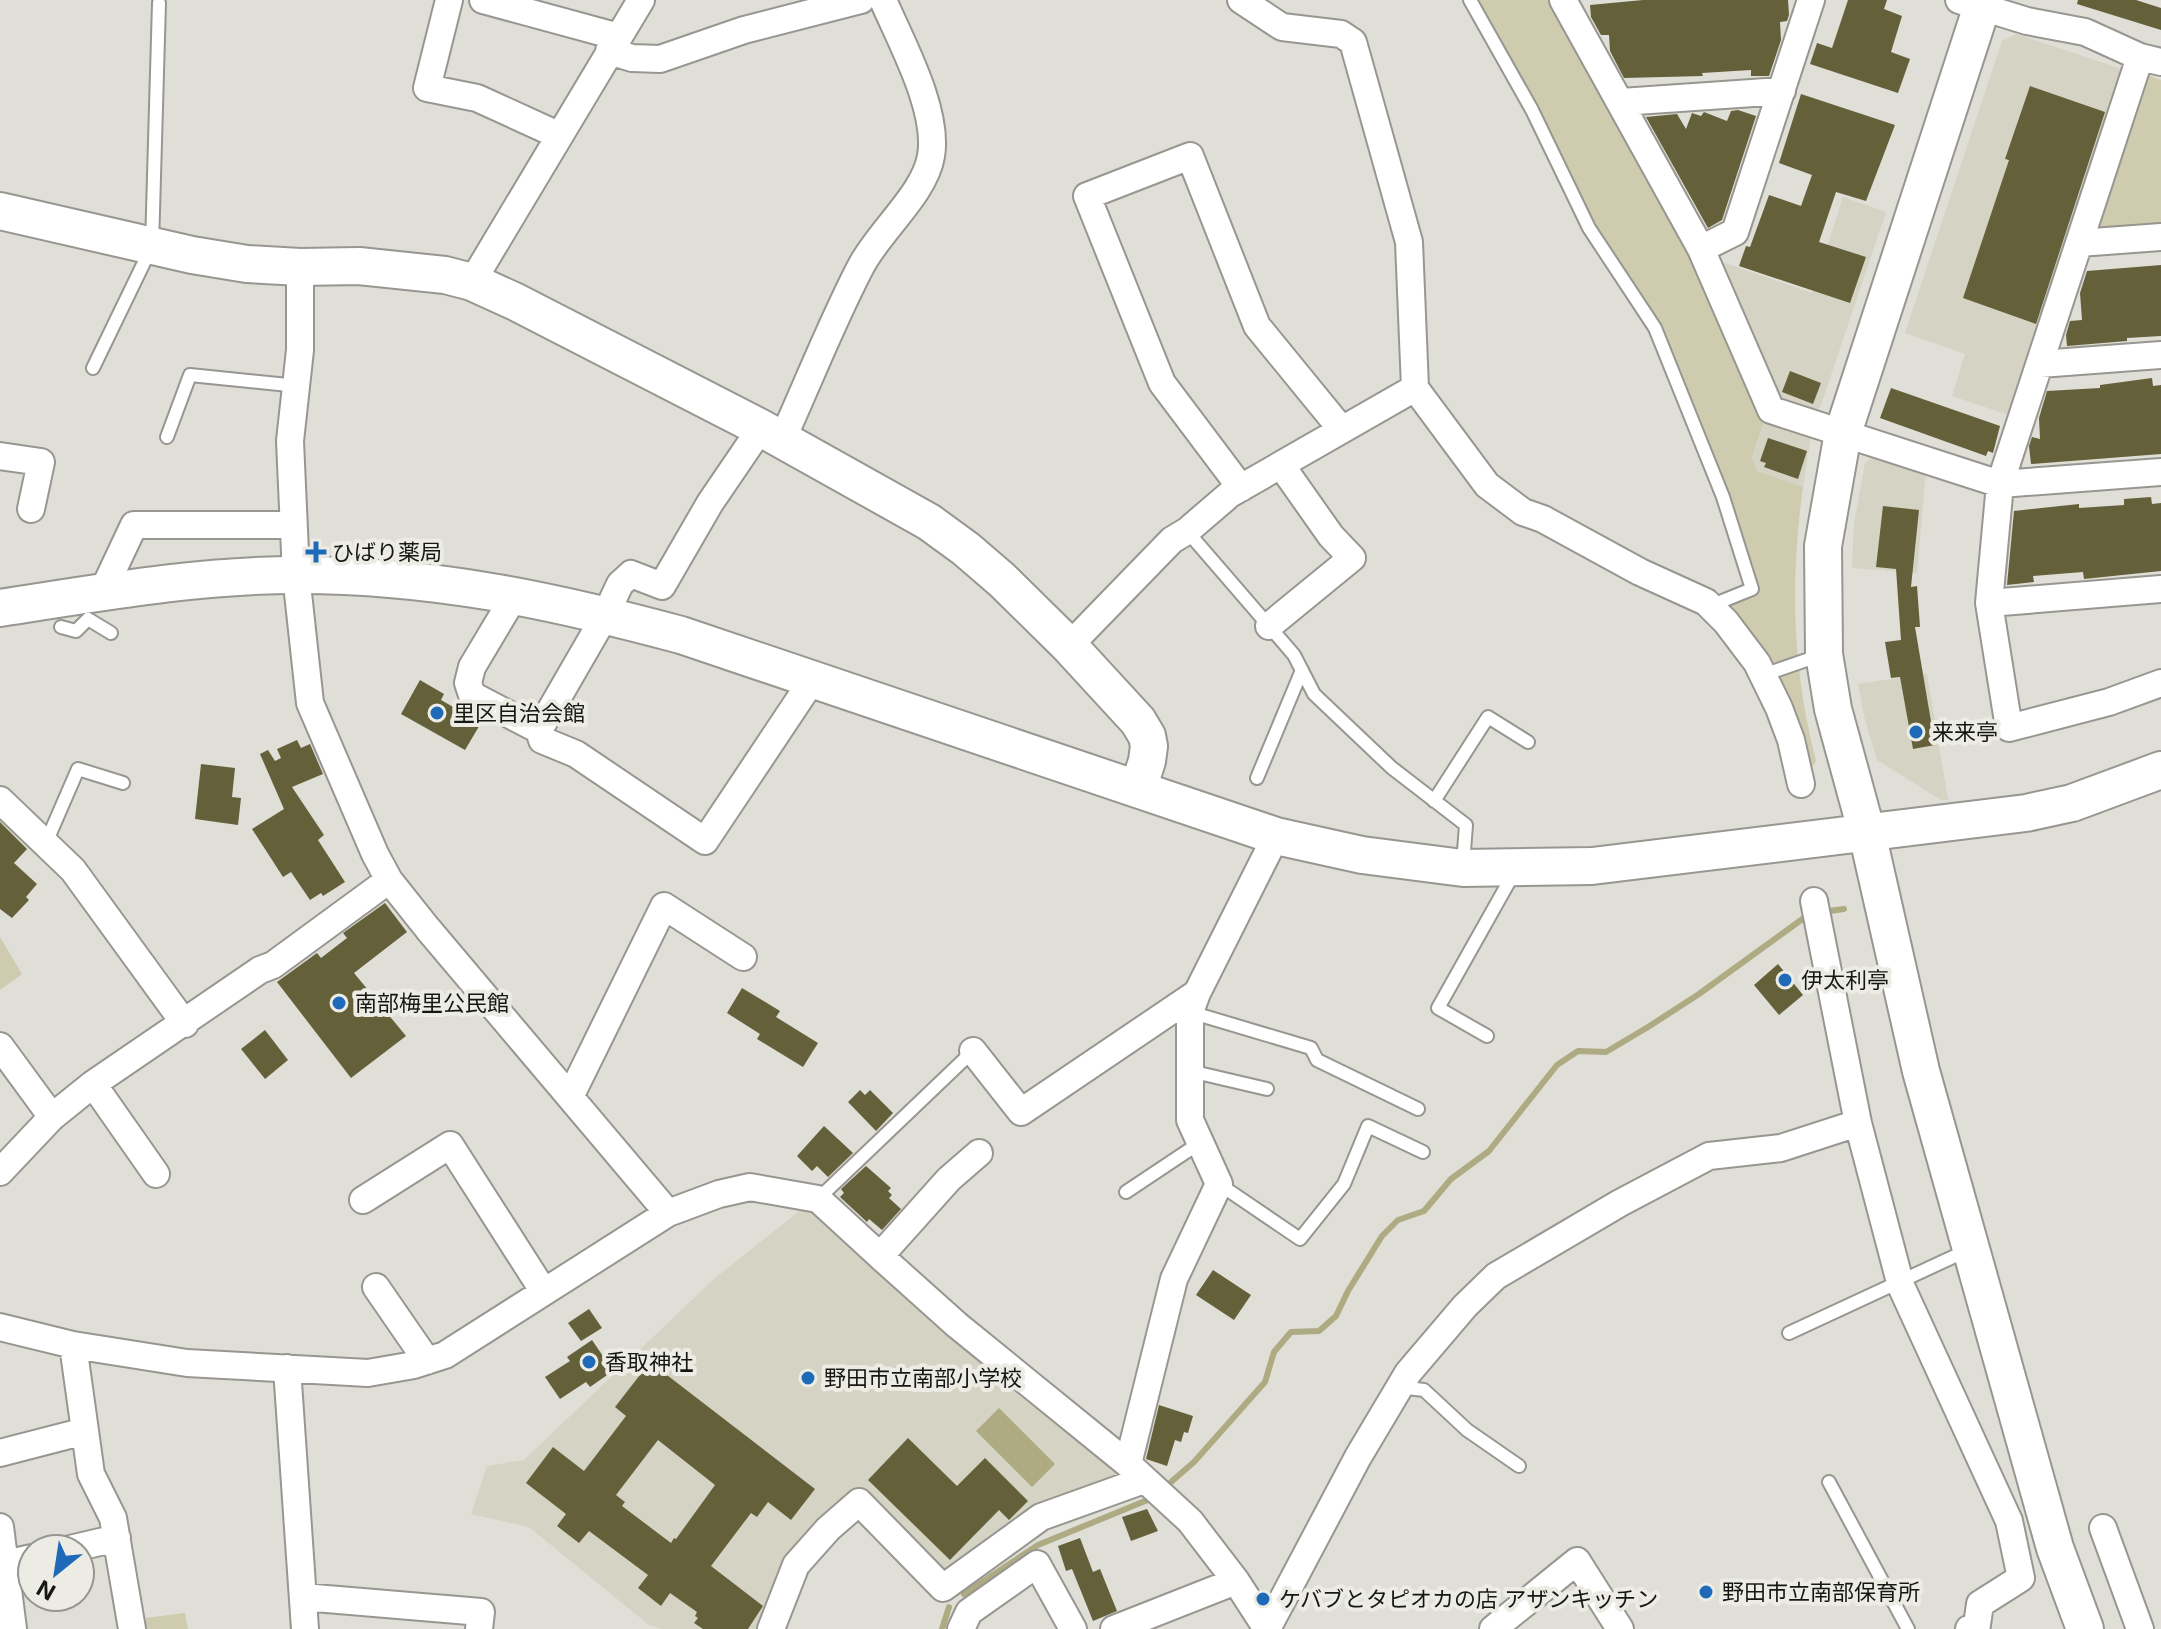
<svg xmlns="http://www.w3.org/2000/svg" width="2161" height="1629" font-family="Inter,'Noto Sans JP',sans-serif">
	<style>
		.built { fill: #d4d3c4 }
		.green { fill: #cecbaf }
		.water { fill: #aeaa81 }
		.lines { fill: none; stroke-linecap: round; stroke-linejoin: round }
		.stream { stroke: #aeaa81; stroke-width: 6 }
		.building { fill: #64613a; fill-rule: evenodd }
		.lane-casing { stroke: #979690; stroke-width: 16 }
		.street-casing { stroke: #979690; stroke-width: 30 }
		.secondary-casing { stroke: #979690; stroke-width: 40 }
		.lane { stroke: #fff; stroke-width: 12 }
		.street { stroke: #fff; stroke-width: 26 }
		.secondary { stroke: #fff; stroke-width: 36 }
		.poi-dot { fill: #1e6ab9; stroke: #ecece4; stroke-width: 3 }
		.labels { text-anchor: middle; stroke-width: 8; stroke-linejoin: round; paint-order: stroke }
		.poi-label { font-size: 22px; fill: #161613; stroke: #ecece4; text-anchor: start }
	</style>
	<rect width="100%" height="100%" fill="#dfded7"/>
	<!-- built -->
	<path class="built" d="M2016 34 2119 68 2123 76 2012 416 1952 396 1965 354 1905 333 2002 41Z
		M1843 197 1886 212 1821 405 1814 414 1785 404 1778 398 1716 260 1812 293Z
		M1765 418 1811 436 1803 487 1757 471 1752 457Z
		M1876 453 1926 469 1917 573 1852 568 1854 524 1865 463Z
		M1927 674 1948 800H1941L1877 760 1865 720 1858 684Z
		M807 1205 1127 1479 947 1579 858 1495 763 1629H662L649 1625 529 1527 471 1514 487 1466 524 1460 715 1278Z"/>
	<!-- green -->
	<path class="green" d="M1476 0H1553L1684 241 1765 418 1752 457 1757 471 1803 487C1790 582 1792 668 1816 761L1806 776 1725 615 1728 604 1758 593 1729 497 1662 335 1575 189Z
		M2150 76 2161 80V227L2100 231 2095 224 2143 80Z
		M0 937 22 974 0 990Z
		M185 1613 188 1629H139L137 1619Z"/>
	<!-- water -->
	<path class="water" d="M999 1408 1055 1464 1032 1487 976 1431Z"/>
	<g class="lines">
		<!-- stream -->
		<path class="stream" d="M1822 912 1844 909
			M1171 1482 1194 1462 1265 1382 1274 1352 1291 1332 1319 1331 1336 1316 1348 1291 1382 1236 1398 1220 1424 1211 1451 1179 1489 1151 1557 1065 1578 1051 1606 1052 1648 1027 1699 994 1808 915
			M964 1594 1038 1545 1150 1499
			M942 1629 949 1607"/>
	</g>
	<!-- building -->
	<path class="building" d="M1643 0H1788L1789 15 1787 21 1780 22 1781 40 1769 76H1751V70L1702 73 1703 76 1624 78 1610 51 1609 35H1601L1591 17 1590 5Z
		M1848 0H1887L1884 9 1902 16 1891 52 1910 59 1898 93 1810 64 1817 43 1832 48Z
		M2078 0H2136L2161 8V30L2077 4Z
		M2030 86 2105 112 2036 324 1963 298 2009 160 2005 159Z
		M1801 94 1895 125 1866 201 1836 192 1819 242 1866 257 1850 303 1739 266 1746 246 1750 247 1769 195 1801 206 1812 175 1779 163Z
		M1738 110 1756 116 1722 220 1708 228 1646 117 1677 114 1686 129 1692 113 1701 116 1704 112 1727 121 1731 111Z
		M2161 265V336L2127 338V341L2067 346 2066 335 2070 321 2082 320 2080 293 2087 271Z
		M1790 371 1821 383 1813 404 1782 392Z
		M2152 378 2153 386 2161 385V454L2031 464 2029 446 2032 437 2040 439 2039 418 2047 391 2100 388V385Z
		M1891 388 2000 426 1993 453 1988 451 1986 456 1880 418Z
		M1768 438 1807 451 1798 479 1764 467 1766 463 1760 461Z
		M2151 497 2152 504 2161 503V571L2084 579 2083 572 2033 576 2034 582 2007 585 2014 511 2079 504V508L2124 505V499Z
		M1883 506 1919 510 1911 587 1917 586 1920 627H1915L1935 745 1913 749 1900 677 1891 678 1885 642 1901 640 1896 569 1876 567Z
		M420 680 444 694 441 700 481 723 465 750 401 714Z
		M297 740 301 748 310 744 323 774 292 787 324 835 318 840 345 882 323 896 321 893 310 900 291 872 283 877 252 829 284 809 260 754 268 750 275 761 281 758 277 749Z
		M201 764 235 768 232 797 241 798 238 825 195 819Z
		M0 822 27 849 14 863 37 884 26 897 29 900 12 918 0 909Z
		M385 903 407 932 354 973 406 1036 351 1078 277 982 317 953 321 958 347 938 343 933Z
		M1778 964 1803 995 1779 1015 1754 985Z
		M742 988 780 1011 776 1017 818 1043 803 1067 757 1039 760 1034 727 1013Z
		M265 1030 288 1060 265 1079 241 1049Z
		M860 1090 865 1095 870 1090 893 1113 876 1131 848 1102Z
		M824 1126 853 1153 828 1177 817 1166 812 1171 797 1156Z
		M866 1166 891 1188 888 1191 892 1195 889 1198 901 1209 882 1230 869 1219 867 1222 840 1197 844 1193 841 1189Z
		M1213 1270 1251 1295 1234 1320 1196 1295Z
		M589 1309 602 1328 581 1341 568 1323Z
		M592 1340 613 1371 590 1387 586 1382 560 1399 545 1377 570 1361 567 1357Z
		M650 1362 815 1489 791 1520 768 1502 757 1517 751 1513 711 1566 763 1606 748 1629H703L694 1623 698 1618 695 1616 697 1612 670 1593 661 1606 638 1588 648 1575 589 1531 579 1543 557 1526 566 1514 526 1483 553 1447 584 1471 626 1416 615 1407ZM658 1440 715 1485 676 1539 674 1538 671 1543 622 1506 625 1502 616 1495Z
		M1159 1405 1193 1416 1188 1433 1184 1432 1181 1442 1175 1440 1167 1466 1146 1459Z
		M908 1438 957 1486 985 1458 1028 1501 1009 1520 999 1510 950 1560 868 1480Z
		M1147 1509 1158 1531 1131 1541 1122 1517Z
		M1080 1538 1093 1572 1100 1569 1117 1611 1093 1621 1072 1569 1066 1571 1058 1546Z"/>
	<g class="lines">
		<defs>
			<path id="lane" d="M1470 0 1532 110 1589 228 1655 328 1723 497 1752 589 1710 606
				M93 368 152 246 159 3
				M167 437 190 375 298 386
				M1187 531 1294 655 1314 694 1392 768 1466 825 1463 864
				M61 627 76 631 88 619 111 633
				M1763 675 1821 655
				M1257 778 1302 670
				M1434 801 1488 717 1528 742
				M45 845 78 769 123 783
				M1190 1012 1311 1048 1317 1060 1418 1109
				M1487 1036 1438 1008 1515 871
				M1190 1071 1267 1089
				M1219 1184 1300 1239 1344 1184 1368 1126 1423 1152
				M1126 1192 1201 1142
				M818 1199 973 1051
				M1789 1333 1968 1250
				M1399 1387 1424 1390 1467 1430 1519 1466
				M1829 1482 1908 1629"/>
			<path id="street" d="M449 0 427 88 477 98 558 135
				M483 0 619 37
				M1241 0 1282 27 1341 34 1353 42 1409 242 1415 388 1487 485 1523 512 1543 519 1640 572 1706 602 1726 622 1757 663 1779 708 1791 740 1801 784
				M1563 0 1701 249 1771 410 2000 484 2161 472
				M1959 0 2027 21 2085 32 2140 57 2161 62
				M609 51 632 58 660 59 744 30 861 0
				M2140 57 2000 484 1989 603 2009 728 2109 702 2161 683
				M1621 102 1782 91
				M2079 243 2161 237
				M1701 249 1735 232 1811 0
				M300 267V350L290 441 296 575 310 703 375 854 389 880 428 929 668 1213
				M472 282 641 0
				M2040 364 2161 355
				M761 428 710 503 662 586 631 574 620 584 606 614 539 730 542 740 576 754 705 841 813 679
				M782 440C808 383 831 324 860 268 877 233 925 194 931 156 939 110 901 42 883 0
				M0 456 41 462 31 509
				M1241 488 1162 383 1087 196 1190 156 1257 326 1342 430
				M102 593 134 525H293
				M515 595 472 667 468 683 472 695 539 730
				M1989 603 2161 589
				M1269 626 1352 558 1331 536 1281 465
				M1069 646 1172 540 1187 531 1230 494 1415 388
				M0 800 73 870 185 1024
				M1814 901 1858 1123 1901 1286 2009 1521 2021 1578 1980 1604 1977 1625 1969 1629
				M0 1046 52 1117
				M973 1051 1021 1112 1197 993 1276 836
				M93 1084 156 1174
				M570 1097 664 906 743 957
				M0 1172 52 1117 93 1084 260 970 273 965 389 880
				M363 1200 450 1145 544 1292
				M880 1256 957 1325 1128 1464 1190 1521 1236 1581 1267 1629
				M376 1287 427 1361
				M0 1327 73 1345 187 1363 368 1373 414 1365 445 1355 668 1213 719 1194 750 1187 818 1199 880 1256 949 1179 979 1153
				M73 1345 91 1474 113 1518 132 1629
				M287 1368 305 1629
				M0 1453 85 1431
				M1128 1464 1174 1279 1219 1184 1190 1120V1012L1197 993
				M0 1527 13 1629
				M2103 1528 2140 1629
				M70 1549 117 1538
				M5 1564 32 1558
				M303 1597 481 1612 479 1629
				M771 1629 796 1565 828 1529 859 1502 943 1588 1041 1517 1144 1480
				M961 1629 969 1612 1037 1564 1073 1629
				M1114 1629 1236 1581
				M1267 1629 1358 1457 1408 1373 1465 1306 1496 1276 1620 1203 1709 1156 1781 1148 1858 1123
				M1493 1629 1577 1561 1620 1629"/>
			<path id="secondary" d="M1984 0 1843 433 1823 546 1824 654 1833 709 1867 833 1921 1071 2055 1548 2085 1629
				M0 211 192 255 247 264 300 267 359 266 445 275 472 282 516 302 761 428 929 522 966 549 1002 580 1069 646 1138 721 1147 736 1149 746 1147 761 1138 789
				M0 608C98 593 197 575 297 575 433 575 551 600 681 635L1276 836 1362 855 1463 868 1592 866 2026 813 2072 803 2161 770"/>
		</defs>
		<!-- lane casing -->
		<use href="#lane" class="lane-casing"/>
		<!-- street casing -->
		<use href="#street" class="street-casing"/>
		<!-- secondary casing -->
		<use href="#secondary" class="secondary-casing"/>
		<!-- lane -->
		<use href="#lane" class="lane"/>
		<!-- street -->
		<use href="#street" class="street"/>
		<!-- secondary -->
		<use href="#secondary" class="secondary"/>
	</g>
	<!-- markers -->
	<g class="poi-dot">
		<path d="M312 540h8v8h8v8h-8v8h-8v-8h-8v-8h8z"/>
		<circle cx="437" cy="713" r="8"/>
		<circle cx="1916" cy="732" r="8"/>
		<circle cx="1785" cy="980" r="8"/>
		<circle cx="339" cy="1003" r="8"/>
		<circle cx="589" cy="1362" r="8"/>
		<circle cx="808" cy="1378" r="8"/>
		<circle cx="1706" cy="1592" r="8"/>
		<circle cx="1263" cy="1599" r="8"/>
	</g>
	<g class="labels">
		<!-- poi labels -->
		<g class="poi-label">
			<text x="332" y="560">ひばり薬局</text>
			<text x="453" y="721">里区自治会館</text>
			<text x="1932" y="740">来来亭</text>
			<text x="1801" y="988">伊太利亭</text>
			<text x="355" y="1011">南部梅里公民館</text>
			<text x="605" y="1370">香取神社</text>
			<text x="824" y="1386">野田市立南部小学校</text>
			<text x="1722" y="1600">野田市立南部保育所</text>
			<text x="1279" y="1607">ケバブとタピオカの店 アザンキッチン</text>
		</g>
	</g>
	<!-- north arrow -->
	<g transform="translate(56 1573) rotate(210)"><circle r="38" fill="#ecece4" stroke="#969690" stroke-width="2"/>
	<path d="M0-6L14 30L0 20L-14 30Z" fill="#1e6ab9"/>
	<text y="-12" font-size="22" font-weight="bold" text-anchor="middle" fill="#161613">N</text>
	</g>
</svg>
